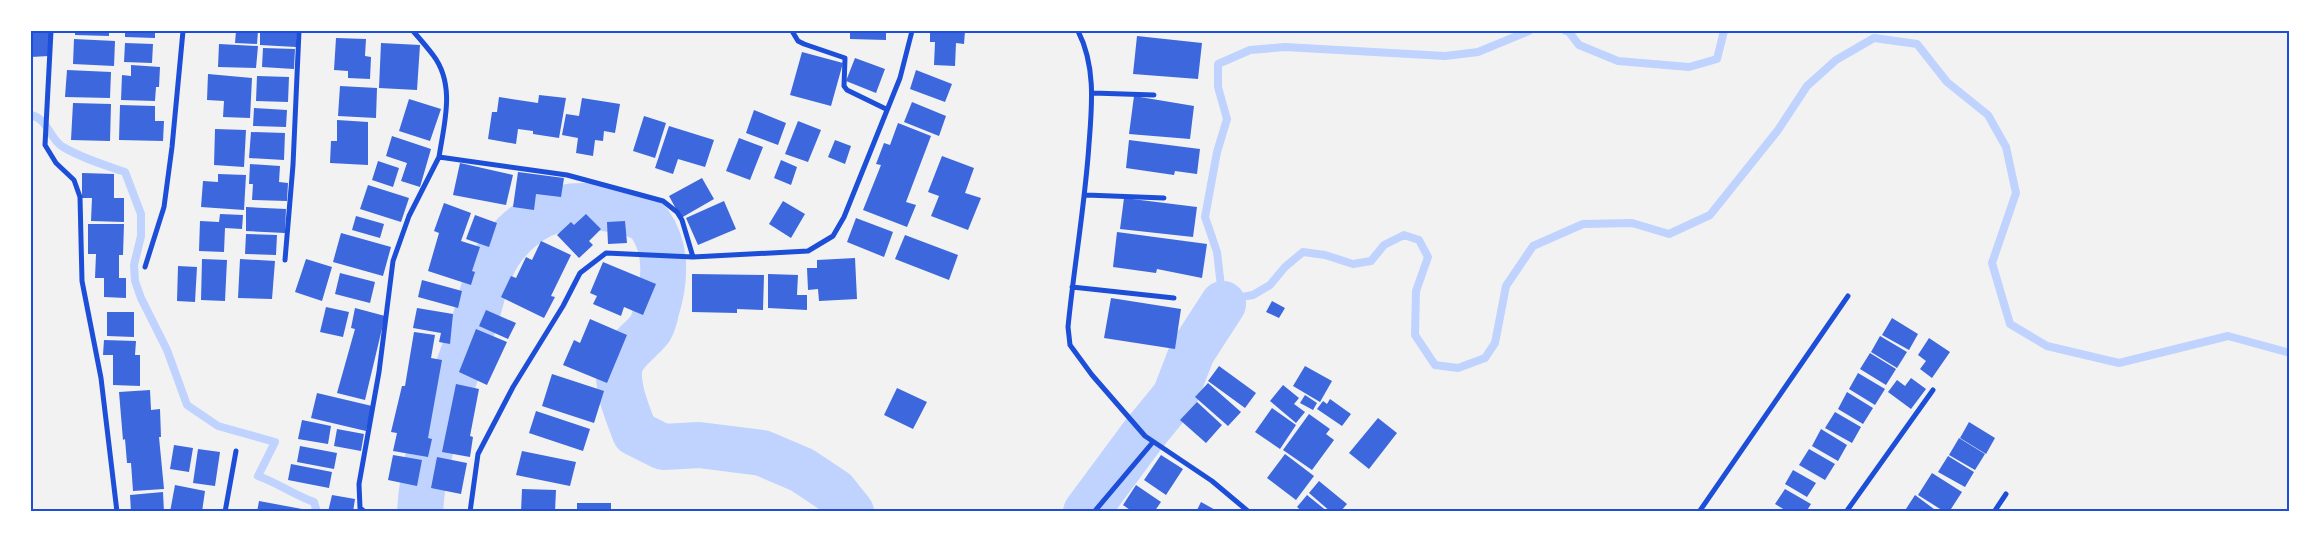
<svg xmlns="http://www.w3.org/2000/svg" width="2321" height="543" font-family="Georgia,serif">
	<style>
		.lines { fill: none; stroke-linecap: round; stroke-linejoin: round }
		.stream { stroke: #bfd3fe; stroke-width: 8 }
		.river { stroke: #bfd3fe; stroke-width: 46 }
		.building { fill: #3d67dc }
		.minor { stroke: #1d4ed8; stroke-width: 5 }
		.neatline { fill: none; stroke: #1d4ed8; stroke-width: 2 }
	</style>
	<rect width="100%" height="100%" fill="#f2f2f2"/>
	<g class="lines">
		<!-- stream -->
		<path class="stream" d="M1529 31 1478 52 1445 56 1285 47 1250 50 1218 64V87L1227 119 1217 152 1205 217 1217 252 1223 304 1236 298 1253 295 1270 285 1285 267 1303 252 1325 255 1353 264 1371 261 1384 245 1404 235 1419 240 1428 257 1416 291 1415 335 1435 365 1458 368 1485 358 1495 343 1506 286 1533 246 1583 224 1632 223 1669 234 1710 215 1778 130 1807 86 1836 60 1874 38 1917 44 1947 82 1988 115 2006 147 2016 193 1992 263 2010 324 2047 346 2119 363 2228 336 2290 353
			M1566 31 1569 32 1579 45 1618 61 1689 67 1717 59 1724 31
			M31 115C48 119 49 138 63 147 82 158 104 165 125 172L141 214V236L134 265 135 281 141 298 167 350 187 405 218 426 275 442 258 476C278 483 294 495 314 502L317 512"/>
		<!-- river -->
		<path class="river" d="M420 512C423 447 454 384 474 323 483 296 486 269 504 246 528 216 559 202 597 207 610 209 643 213 650 224 668 250 665 283 656 311 655 317 653 324 650 329 640 342 620 353 619 371 618 392 628 414 635 433L663 447 699 445 762 453 802 470 835 492 851 512
			M1086 512 1143 435 1175 396 1192 352 1223 304"/>
	</g>
	<!-- building -->
	<path class="building" d="M31 31H49V56L31 57Z
		M75 31H109V36L75 35Z
		M125 31H155V38L125 37Z
		M236 31H258L257 44 235 43Z
		M260 31H297L296 47 260 45Z
		M850 31H886V40L850 39Z
		M930 31H965L964 44 956 43 955 66 934 65 935 42H930Z
		M1137 36 1202 43 1198 79 1133 74Z
		M336 38 366 39 365 56 371 57 370 79 348 78V71L334 70Z
		M74 39 115 41 114 66 73 64Z
		M125 43 153 44 152 63 124 62Z
		M381 43 420 45 417 90 379 88Z
		M219 44 258 46 256 68 218 67Z
		M263 48 295 49 294 69 262 67Z
		M802 52 843 63 831 106 790 95Z
		M855 58 885 69 876 93 846 81Z
		M131 65 160 67 159 87H156L155 101 121 100 122 75 131 76Z
		M67 70 111 72 110 98 65 97Z
		M916 70 952 84 945 102 910 89Z
		M208 74 252 78 250 118 223 117 224 101 207 100Z
		M257 76 289 77 288 102 256 101Z
		M340 86 377 88 376 118 338 116Z
		M539 95 566 98 559 138 533 134V131L518 129 516 144 488 139 492 112H497L499 97 538 103Z
		M1134 96 1194 106 1190 139 1129 134Z
		M582 98 620 104 615 133 604 131 603 141 595 140 593 156 576 153 578 138 562 135 566 114 579 116Z
		M409 99 441 109 430 141 399 131Z
		M912 102 946 116 939 136 904 122Z
		M73 103 111 104 110 141 71 140Z
		M120 105 155 106V121H164L163 141 119 140Z
		M254 108 287 110 286 127 253 126Z
		M754 110 786 123 778 145 746 133Z
		M644 116 666 123 655 158 633 151Z
		M337 120 368 122V165L330 163 331 141H337Z
		M798 121 821 130 808 162 785 154Z
		M898 123 931 136 906 202 916 205 907 227 863 210 881 165 876 164 884 143 890 145Z
		M669 126 714 140 705 167 678 159 673 174 655 168Z
		M215 129 246 130 244 167 214 165Z
		M251 132 285 133 284 160 249 158Z
		M392 136 431 149 420 187 401 181 407 163 386 156Z
		M739 138 763 147 750 180 726 171Z
		M835 140 851 146 845 164 828 157Z
		M1129 140 1200 149 1197 174 1175 171 1174 175 1126 168Z
		M942 156 974 168 965 193 981 198 968 230 931 216 939 196 928 192Z
		M781 160 797 167 791 185 774 178Z
		M378 161 399 168 393 187 372 180Z
		M460 163 513 175 506 205 453 195Z
		M250 164 280 166 279 182 288 183 287 201 252 200 253 184H249Z
		M518 172 564 178 561 197 536 194 534 210 513 207Z
		M82 173 114 174V198H124V222L91 221 92 198H82Z
		M218 174 246 175 244 210 201 207 203 181 218 182Z
		M702 178 714 199 681 218 669 196Z
		M368 185 409 198 401 222 360 209Z
		M1124 198 1197 207 1193 237 1120 229Z
		M724 201 736 229 698 245 686 218Z
		M783 201 805 214 791 238 769 224Z
		M444 203 471 213 461 241 480 247 472 271 475 272 471 285 428 271 439 233 434 231Z
		M246 207 286 209 285 233 246 231Z
		M220 214 243 215 242 229 225 228 224 252 199 251 200 221 219 222Z
		M586 214 601 229 589 241 593 245 579 258 557 235 571 222 574 225Z
		M475 215 497 223 489 247 466 239Z
		M356 216 384 224 380 238 352 230Z
		M856 218 893 232 884 257 847 242Z
		M625 221 627 243 608 244 607 222Z
		M88 224H124L123 255H119V278H126V298L104 297V278H95L96 254H88Z
		M1117 232 1207 244 1202 278 1157 269 1156 273 1113 267Z
		M341 233 391 247 383 276 333 262Z
		M246 234 277 235 276 255 245 254Z
		M905 235 958 255 949 280 895 259Z
		M541 241 571 255 551 296 555 297 544 318 501 297 511 276 516 278 526 257 532 260Z
		M855 258 857 299 819 301 818 289 808 290 807 268H817V260Z
		M202 259 227 260 225 301 201 300Z
		M240 259 275 261 272 299 238 298Z
		M306 259 332 267 322 301 295 292Z
		M603 262 656 284 643 315 624 307 621 316 593 304 597 296 590 293Z
		M178 266 197 267 195 302 177 301Z
		M340 273 375 282 370 303 335 294Z
		M692 274 764 275 763 310 737 309V313L692 312Z
		M768 274 798 275 797 295H807V310L768 308Z
		M422 280 462 291 458 308 418 297Z
		M1111 298 1181 309 1175 349 1104 338Z
		M1272 301 1285 308 1279 318 1266 312Z
		M326 307 349 312 343 337 320 332Z
		M355 308 385 316 365 400 337 393 355 329 351 328Z
		M417 308 453 314 450 344 439 342 441 333 413 328Z
		M486 310 516 323 508 339 479 326Z
		M107 312H134V337L107 336Z
		M1892 318 1918 334 1909 350 1882 335Z
		M590 319 627 335 607 383 563 365 574 340 580 343Z
		M476 329 507 342 487 385 459 372Z
		M414 332 435 335 431 358 442 360 428 438 432 439 428 457 393 451 397 433 391 432 402 386H405Z
		M1880 336 1907 352 1897 368 1871 352Z
		M1929 338 1950 352 1932 378 1920 369 1926 361 1918 355Z
		M104 340 136 341 135 355H140V386L113 385V355H103Z
		M1870 353 1896 369 1886 385 1860 369Z
		M1219 366 1256 393 1245 408 1208 381Z
		M1305 366 1332 381 1320 402 1293 386Z
		M1858 373 1885 389 1875 405 1849 389Z
		M552 374 604 391 594 423 542 406Z
		M1911 378 1926 389 1911 409 1888 392 1897 380 1905 386Z
		M1208 383 1241 412 1228 426 1195 397Z
		M456 384 479 389 470 436 473 437 470 457 442 452Z
		M1283 385 1299 398 1294 404 1305 412 1296 423 1270 401Z
		M897 388 927 402 913 429 884 415Z
		M150 390 151 410 160 409 161 437H159L164 489 133 491 131 463H127L125 439 123 440 119 392Z
		M1847 392 1873 408 1863 424 1838 409Z
		M317 393 372 406 366 431 311 418Z
		M1305 395 1317 403 1313 410 1300 403Z
		M1330 399 1351 414 1342 426 1317 409 1323 401 1327 404Z
		M1197 402 1222 425 1206 443 1180 420Z
		M1272 408 1296 425 1280 449 1255 432Z
		M536 411 590 429 583 451 529 433Z
		M1835 412 1861 427 1852 443 1825 428Z
		M1309 414 1330 429 1326 434 1334 440 1312 470 1283 450Z
		M1378 418 1397 433 1369 469 1349 453Z
		M302 420 331 426 328 444 298 439Z
		M1969 422 1995 438 1986 454 1960 438Z
		M337 429 364 434 361 451 334 446Z
		M1821 429 1847 445 1838 461 1812 446Z
		M1959 438 1985 454 1975 470 1949 455Z
		M174 445 193 448 189 472 170 469Z
		M300 446 337 453 334 469 297 462Z
		M198 449 220 452 215 486 193 483Z
		M1809 449 1835 464 1825 480 1799 465Z
		M522 451 576 462 570 486 516 475Z
		M1285 454 1314 476 1296 500 1267 478Z
		M393 455 422 460 417 486 388 480Z
		M1161 455 1183 469 1166 495 1144 480Z
		M1948 456 1974 472 1965 487 1938 472Z
		M437 457 467 463 461 494 431 488Z
		M291 464 332 472 329 488 288 480Z
		M1793 470 1816 483 1807 497 1785 484Z
		M1932 473 1962 492 1949 512H1945L1918 495Z
		M1319 481 1347 504 1340 512H1331L1309 493Z
		M175 485 205 491 202 512H170Z
		M1136 485 1161 502 1154 512H1133L1123 505Z
		M522 489 556 490 555 512H521Z
		M1785 489 1811 504 1806 512H1788L1775 504Z
		M163 492 164 512H131L130 495Z
		M332 495 355 499 353 512H328Z
		M1307 495 1328 512H1303L1297 507Z
		M1915 495 1938 512H1904Z
		M259 501 302 509 301 512H257Z
		M1201 502 1219 512H1196Z
		M577 503H611V512H577Z"/>
	<g class="lines">
		<!-- minor -->
		<path class="minor" d="M51 31 45 145 56 163 74 180 80 197 82 281 101 378 117 512
			M413 31C420 39 427 47 433 55 456 85 444 124 439 157
			M792 31 798 41 804 44 845 58 844 86 847 90 886 109
			M1078 31C1096 66 1092 106 1089 144 1085 205 1074 266 1068 327L1070 345 1092 375 1145 436 1212 481 1249 512
			M1093 93 1154 95
			M1086 195 1164 198
			M285 260 293 165 299 31
			M145 267 164 207 172 147 183 31
			M1072 287 1174 298
			M225 512 236 451
			M365 512 360 508 359 484 379 372 393 261 409 216 439 157 567 175 663 201 677 212 682 220 693 257
			M470 512 478 454 513 387 563 306 580 273 606 253 693 257 808 251 833 236 844 217 900 78 912 31
			M1094 512 1153 442
			M1699 512 1848 296
			M1846 512 1933 390
			M1994 512 2006 494"/>
	</g>
	<!-- border -->
	<rect width="2321" height="543" fill="none" stroke="#ffffff" stroke-width="65"/>
	<rect x="32" y="32" width="2256" height="478" class="neatline"/>
</svg>
